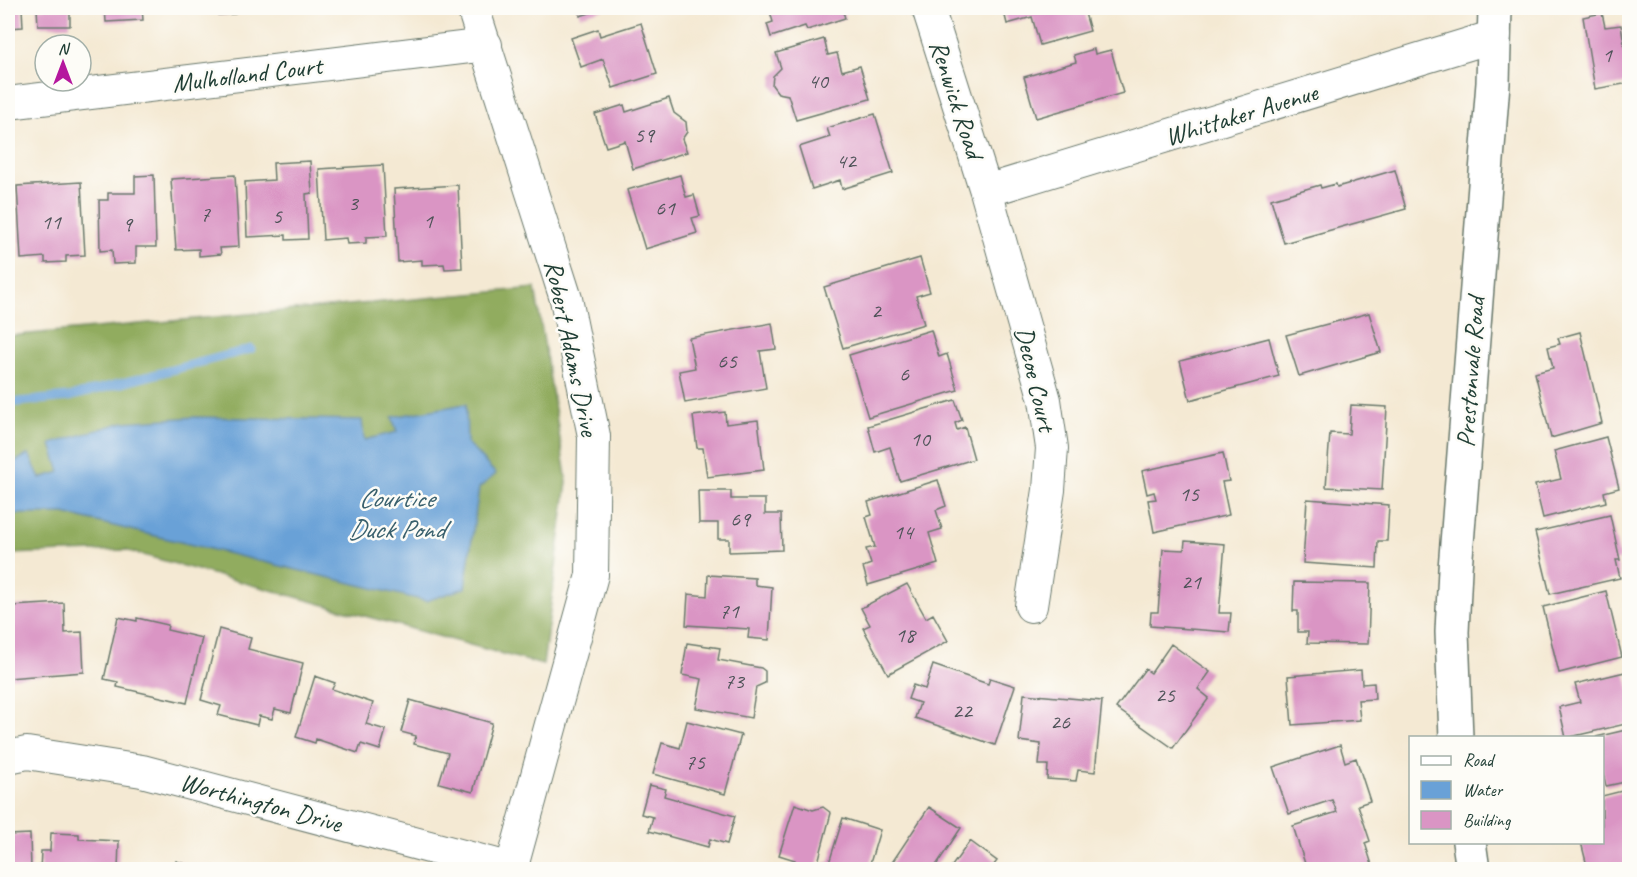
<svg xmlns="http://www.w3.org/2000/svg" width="1637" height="877" font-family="Caveat,sans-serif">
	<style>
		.forest { fill: #91ac5f; stroke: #58744a; stroke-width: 1.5 }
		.water { fill: #69a1d7; stroke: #446f86; stroke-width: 1.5 }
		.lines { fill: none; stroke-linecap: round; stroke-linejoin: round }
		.stream { stroke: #69a1d7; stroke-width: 9 }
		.building { fill: #da95c4 }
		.minor-casing { stroke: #6a796c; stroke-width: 34 }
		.tertiary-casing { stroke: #6a796c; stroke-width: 36 }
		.minor { stroke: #fff; stroke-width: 32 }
		.tertiary { stroke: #fff; stroke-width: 33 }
		.labels { text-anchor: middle; stroke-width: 5; stroke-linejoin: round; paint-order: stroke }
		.number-label { font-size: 22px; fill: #4e5358 }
		.street-label { font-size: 26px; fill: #1f3d34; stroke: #fdfcf7 }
		.water-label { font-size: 27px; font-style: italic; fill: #39606d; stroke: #fdfcf7 }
	</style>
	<rect width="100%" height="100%" fill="#fdfcf7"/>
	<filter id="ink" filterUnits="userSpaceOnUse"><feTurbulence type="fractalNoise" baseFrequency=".0167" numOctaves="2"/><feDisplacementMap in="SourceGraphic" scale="12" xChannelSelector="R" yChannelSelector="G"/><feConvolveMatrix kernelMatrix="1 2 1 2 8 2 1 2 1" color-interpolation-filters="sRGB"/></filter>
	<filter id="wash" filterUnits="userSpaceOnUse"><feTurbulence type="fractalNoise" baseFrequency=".008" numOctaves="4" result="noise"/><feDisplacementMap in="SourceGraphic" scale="24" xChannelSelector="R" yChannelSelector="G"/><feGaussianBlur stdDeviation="1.35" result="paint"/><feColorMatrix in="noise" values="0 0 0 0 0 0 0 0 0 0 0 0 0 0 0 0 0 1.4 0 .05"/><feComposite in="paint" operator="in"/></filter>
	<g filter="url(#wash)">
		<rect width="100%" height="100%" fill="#f4e9d3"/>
		<!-- forest -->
		<path class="forest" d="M535 288 567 482 543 665 125 550 8 554V336Z"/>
		<!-- water -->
		<path class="water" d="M466 404 467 443 496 474 479 488 465 588 426 601 64 514H13L8 511V465L29 454 40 478 60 472 51 444 124 422 196 417 362 420 364 440 397 432 392 417Z"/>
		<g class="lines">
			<!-- stream -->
			<path class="stream" d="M8 403 69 397 251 349"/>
		</g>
		<g id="blocks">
			<!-- building -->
			<path class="building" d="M8 8H22L23 27 8 28Z
				M37 8H70V26H38Z
				M105 8H142L143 20 106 22Z
				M181 8H235V14L218 15V10L182 11Z
				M578 8H606L580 16Z
				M769 8H842L845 18 807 30 805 26 771 37 767 24 773 22Z
				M1003 8H1098V10L1085 13 1090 31 1040 45 1032 17 1007 24Z
				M1602 13 1605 27 1621 25 1630 83 1595 89 1583 17Z
				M641 23 657 74 613 88 603 59 581 67 571 38 598 29 600 36Z
				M824 39 828 55 837 53 842 71 860 66 870 99 796 120 788 95 778 93 772 85 773 76 781 68 776 53Z
				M1094 49 1095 54 1111 50 1123 93 1036 118 1024 77 1076 62 1074 55Z
				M669 98 674 113 686 122 687 132 682 139 687 152 633 169 625 141 606 147 595 114 624 105 626 112Z
				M875 114 893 173 842 189 840 180 812 189 799 147 830 137 827 128Z
				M310 161 312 193 306 194 308 239 286 240V235L247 237 245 182 274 180 273 163Z
				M383 165 387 236 366 237V243L347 244 346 238 323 240 319 169Z
				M1395 170 1406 209 1284 243 1271 199 1320 185 1321 188 1336 184 1337 187Z
				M154 175 156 247H136V263L113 264 112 250 100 251 99 200H108V193H135V176Z
				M235 175 239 247 220 248 221 254 199 256V249L176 250 171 179Z
				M680 175 686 197 694 195 700 216 692 218 697 233 645 249 627 190Z
				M81 182 85 255 66 256V262L45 263V257L21 259 17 186Z
				M458 185 462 268 445 269 444 264 422 265V260L398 262 394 189Z
				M920 258 930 292 916 296 924 324 843 348 824 287Z
				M1369 313 1381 352 1299 376 1286 335Z
				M772 323 776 349 760 351 766 388 685 403 679 371 695 368 689 338Z
				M931 330 939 357 947 354 958 390 868 417 849 355Z
				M1580 332 1602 423 1551 438 1535 373 1553 368 1548 347 1560 344 1558 338Z
				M1269 338 1279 376 1190 400 1180 361Z
				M955 400 962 420 955 423 957 430 965 427 974 459 900 481 890 447 875 452 868 426Z
				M1351 405 1387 407 1382 490 1326 487 1330 433 1349 434Z
				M725 412 726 424 758 420 764 470 707 477 703 448H697L693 416Z
				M1606 437 1619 488 1604 492 1606 502 1543 518 1535 485 1561 479 1554 451Z
				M1223 453 1229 481 1222 482 1229 515 1154 532 1148 500 1156 499 1154 492 1147 494 1142 471Z
				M938 480 946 506 936 510 942 529 929 533 938 564 868 585 863 567 871 564 866 549 875 547 866 517 872 515 868 502Z
				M698 491H731V499H765V514H781L782 550 729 552V539H718V523H699Z
				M1307 499 1389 505 1387 541H1378L1377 568 1303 563Z
				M1610 515 1620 560H1616L1620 578 1550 594 1535 532Z
				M1185 541 1225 544 1219 613H1231L1229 632 1150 626 1151 612H1158L1163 549 1184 550Z
				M708 575 755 578V585L772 587 769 640 748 638 749 629 686 625 688 594 707 596Z
				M1294 582 1370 583 1368 644 1307 643 1308 632H1298V611H1293Z
				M907 584 926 618 933 614 948 641 888 674 863 628 870 625 861 608Z
				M1606 591 1622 657 1559 673 1543 607Z
				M64 603 65 633 82 632 84 672 8 678V625H13L12 606Z
				M118 617 137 621V618L168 625 167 630 202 638 187 703 117 687 118 682 104 679Z
				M219 629 251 638 248 649 303 663 291 713 275 709 272 719 259 716 257 725 218 715 221 706 201 700Z
				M687 643 720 648 718 660 761 668 765 671V683L756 687 751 718 696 708 702 679 682 675Z
				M1171 644 1210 672 1198 689 1209 698 1173 748 1116 708 1145 669 1151 673Z
				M933 665 988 684 990 678 1015 686 995 745 915 718 920 703 908 699 913 685 925 689Z
				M1361 670 1362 684 1374 683 1375 699 1358 700 1360 720 1292 725 1288 676Z
				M1625 672 1630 691V723L1566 738 1559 707 1580 702 1575 684Z
				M315 676 335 683 332 689 373 703 366 724 386 730 380 750 361 744 358 753 316 739 315 743 296 737Z
				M1024 694 1102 701 1095 772 1078 770 1076 781 1047 779 1048 765H1039L1041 744 1019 741Z
				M410 700 492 723 473 792 439 783 448 753 414 744 416 736 401 732Z
				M687 721 741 735 725 794 653 774 662 743 680 748Z
				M1630 729V781L1606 786 1602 769V738L1596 737Z
				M1340 745 1345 762 1356 758 1370 801 1358 805 1370 841 1365 843 1373 868 1307 870 1293 826 1337 812 1332 800 1289 814 1273 767Z
				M649 785 666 789 664 796 735 816 727 844 710 839 708 847 649 831 653 817 641 814Z
				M1630 789V870H1588L1581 842H1602V796Z
				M795 804 813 810 823 807 831 813 816 870H792L795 860 779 855Z
				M929 807 961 828 933 870H887Z
				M843 818 880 830 868 870H824L826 862 829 863Z
				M51 833 79 834V839L119 841 118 870H40L41 851H50Z
				M30 834 31 870H8V835Z
				M970 841 997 861 990 870H949Z
				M176 861 202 869V870H173Z"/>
		</g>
	</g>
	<g filter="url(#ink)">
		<use href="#blocks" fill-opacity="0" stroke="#6a796c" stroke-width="1.5"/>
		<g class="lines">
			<defs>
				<path id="minor" d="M473 8 566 299 594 436 592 575 511 870
					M928 8 986 191 1045 400 1052 448 1049 490 1031 606
					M8 103 486 45
					M986 191 1495 36
					M8 757 27 753 142 771 516 870"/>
				<path id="tertiary" d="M1456 738 1452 632 1455 569 1493 83 1495 8
					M1469 842 1473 870"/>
			</defs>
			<!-- minor casing -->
			<use href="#minor" class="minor-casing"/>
			<!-- tertiary casing -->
			<use href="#tertiary" class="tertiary-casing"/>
			<!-- minor -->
			<use href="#minor" class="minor"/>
			<!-- tertiary -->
			<use href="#tertiary" class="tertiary"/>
		</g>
	</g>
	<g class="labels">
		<!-- number labels -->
		<g class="number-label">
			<text x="1607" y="62">1</text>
			<text x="818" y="88">40</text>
			<text x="644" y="142">59</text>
			<text x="846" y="168">42</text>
			<text x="353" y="210">3</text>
			<text x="665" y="215">61</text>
			<text x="205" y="221">7</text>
			<text x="277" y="223">5</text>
			<text x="428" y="228">1</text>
			<text x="51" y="229">11</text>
			<text x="127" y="231">9</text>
			<text x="876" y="318">2</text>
			<text x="727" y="368">65</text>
			<text x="904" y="381">6</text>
			<text x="920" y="446">10</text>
			<text x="1189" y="501">15</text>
			<text x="740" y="526">69</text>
			<text x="903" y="539">14</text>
			<text x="1191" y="589">21</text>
			<text x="729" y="618">71</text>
			<text x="905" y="642">18</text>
			<text x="734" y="688">73</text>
			<text x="1165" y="702">25</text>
			<text x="962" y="718">22</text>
			<text x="1060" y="729">26</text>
			<text x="695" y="769">75</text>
		</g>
		<!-- street labels -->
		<g class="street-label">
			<text transform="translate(247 74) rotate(-7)" y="9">Mulholland Court</text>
			<text transform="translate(957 99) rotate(72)" y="9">Renwick Road</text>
			<text transform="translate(1241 114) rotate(-17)" y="9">Whittaker Avenue</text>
			<text transform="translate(572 348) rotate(78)" y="9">Robert Adams Drive</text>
			<text transform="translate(1470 372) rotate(-86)" y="9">Prestonvale Road</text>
			<text transform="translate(1036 379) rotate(77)" y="9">Decoe Court</text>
			<text transform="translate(261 802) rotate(15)" y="9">Worthington Drive</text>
		</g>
		<!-- water labels -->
		<g class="water-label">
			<text x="396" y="507">Courtice<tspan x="396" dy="31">Duck Pond</tspan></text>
		</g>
	</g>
	<!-- margin -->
	<rect width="1637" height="877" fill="none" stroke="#fdfcf7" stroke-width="30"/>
	<!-- legend -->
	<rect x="1409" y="736" width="195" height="108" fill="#fdfcf7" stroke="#a4b0a9" stroke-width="1.5"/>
	<rect x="1421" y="756" width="30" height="9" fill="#ffffff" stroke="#a4b0a9" stroke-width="1.5"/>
	<text x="1463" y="766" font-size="18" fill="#1f3d34">Road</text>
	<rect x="1421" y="781" width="30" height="18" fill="#69a1d7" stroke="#a4b0a9" stroke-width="1.5"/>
	<text x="1463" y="796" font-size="18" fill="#1f3d34">Water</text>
	<rect x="1421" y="811" width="30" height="18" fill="#da95c4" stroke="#a4b0a9" stroke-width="1.5"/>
	<text x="1463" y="826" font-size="18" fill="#1f3d34">Building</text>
	<!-- north arrow -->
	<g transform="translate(63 63)"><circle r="28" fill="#fdfcf7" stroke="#a4b0a9" stroke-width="1.5"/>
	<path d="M0-4.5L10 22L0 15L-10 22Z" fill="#b5179e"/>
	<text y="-9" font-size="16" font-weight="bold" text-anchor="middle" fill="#1f3d34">N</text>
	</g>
</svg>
